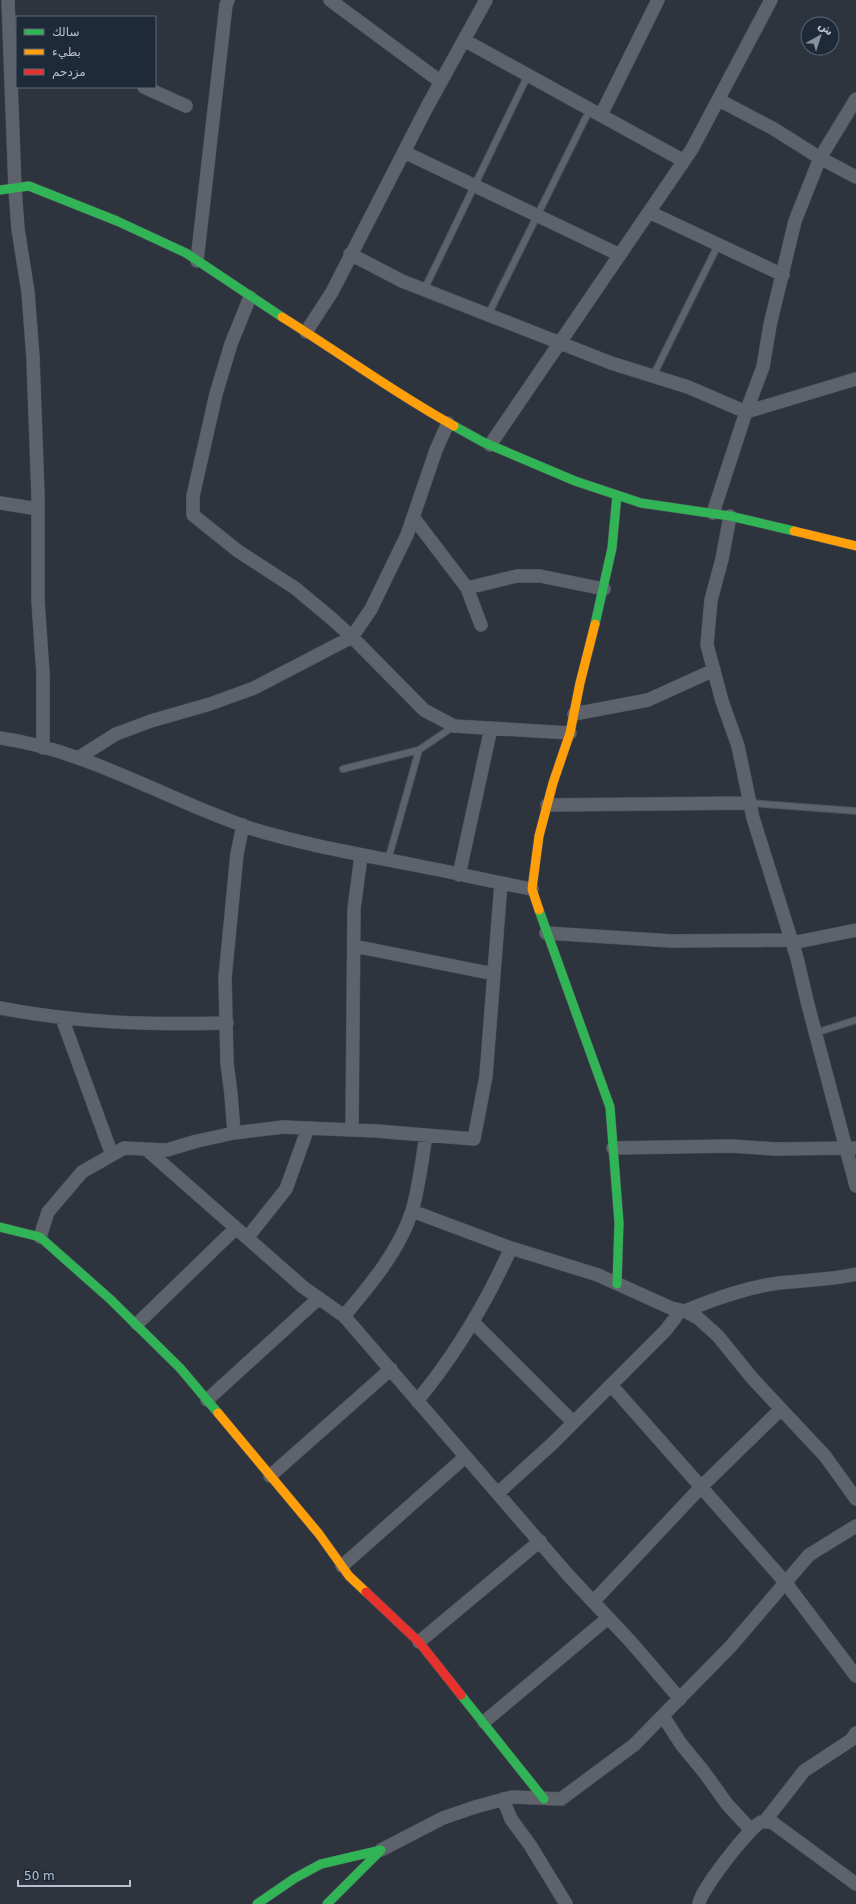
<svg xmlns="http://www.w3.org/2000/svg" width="856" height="1904" font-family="'DejaVu Sans','Noto Naskh Arabic',sans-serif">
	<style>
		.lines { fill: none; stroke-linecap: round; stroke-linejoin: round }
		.lane-casing { stroke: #4c5058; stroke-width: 8 }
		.street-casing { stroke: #4c5058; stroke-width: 14 }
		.fast-casing { stroke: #4c5058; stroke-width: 10 }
		.slow-casing { stroke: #4c5058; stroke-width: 10 }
		.jam-casing { stroke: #4c5058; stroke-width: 10 }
		.lane { stroke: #5d626b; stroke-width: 6 }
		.street { stroke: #5d626b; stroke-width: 13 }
		.fast { stroke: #30b455; stroke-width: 9 }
		.slow { stroke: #ff9f0a; stroke-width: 9 }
		.jam { stroke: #e5322d; stroke-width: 9 }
	</style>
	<rect width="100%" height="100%" fill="#2d343e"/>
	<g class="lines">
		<defs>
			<path id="lane" d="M424 290 528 75
				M488 315 590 109
				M653 376 718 245
				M343 769 419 750 454 726
				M750 803 856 811
				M388 860 419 750
				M815 1033 856 1020"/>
			<path id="street" d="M8 0 15 188 18 229 28 292 33 358 38 496V601L43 674V748
				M330 0 441 82
				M464 40 684 161
				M144 87 186 106
				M719 100 774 129 820 158 856 177
				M601 115 658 0
				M404 152 620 255
				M649 212 783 275
				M350 254 402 281 611 363 688 387 746 412 856 379
				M197 261 226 5 228 0
				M250 297 231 344 216 394 193 496V515L238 551 295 588 331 618 352 637 424 710 454 726 570 733
				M306 332 332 292 427 107 486 0
				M490 445 692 149 771 0
				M0 503 38 509
				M713 513 746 412 763 367 770 325 795 221 820 158 856 99
				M730 516 722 559 711 600 707 645 722 701 738 746 753 818 797 958 808 1005 856 1186
				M413 517 467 588 481 625
				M467 588 517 576H540L604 589
				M574 714 648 700 714 670
				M0 738C91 751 170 802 256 830 310 846 364 855 419 866 456 873 494 882 532 889
				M78 758 116 734 151 721 210 704 254 688 352 637 371 609 407 535 436 450 448 423
				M547 805 750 803
				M459 875 491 728
				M546 933 672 941 791 940
				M792 943 856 930
				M354 946 494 974
				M0 1008C78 1023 148 1025 227 1023
				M62 1018 112 1155
				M352 1130 354 909 361 856
				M234 1133 231 1094 227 1063 225 978 237 854 243 825
				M613 1148 731 1146 775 1149 856 1148
				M146 1149 303 1287 344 1316 569 1576 631 1642 680 1699
				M412 1211 511 1248 598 1275 671 1308 676 1312V1317L665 1331 553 1443 498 1493
				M40 1237 48 1212 82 1172 124 1148 167 1150 197 1141 234 1133 283 1127 376 1131 474 1139 486 1076 501 883
				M247 1238 286 1189 308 1128
				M671 1308 685 1311 698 1318 718 1336 752 1378 825 1456 856 1499
				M685 1311C714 1299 748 1287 779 1283 805 1280 831 1280 856 1274
				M344 1316C371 1284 399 1251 412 1211 419 1187 422 1160 426 1135
				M473 1322 573 1422
				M137 1324 236 1228
				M611 1385 785 1582 856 1676
				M207 1400 319 1298
				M417 1401C456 1354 486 1303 511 1248
				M270 1476 391 1369
				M342 1566 465 1457
				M593 1602 701 1487 781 1409
				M419 1642 540 1541
				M663 1716 681 1744 704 1772 727 1804 751 1830
				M484 1722 608 1618
				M503 1799 511 1819 530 1845 566 1904
				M765 1821 804 1771 851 1740 856 1733
				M381 1850 443 1818 475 1807 512 1797 561 1799 634 1745 731 1646 809 1555 856 1526
				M699 1904C699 1892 749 1828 761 1822 765 1821 769 1822 773 1823L856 1884"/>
			<path id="fast" d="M0 190 29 186 117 221 186 253 282 317
				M454 426 483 442 575 481 641 503 730 516 794 531
				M595 624 612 548 617 495
				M539 910 610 1107 619 1223 617 1284
				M0 1227 40 1237 110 1299 180 1368 218 1413
				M461 1695 544 1799
				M257 1904 295 1878 321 1864 381 1850 327 1904"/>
			<path id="slow" d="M282 317C340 353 394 393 454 426
				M794 531 856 546
				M539 910 532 889 539 836 553 783 570 733 580 683 595 624
				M218 1413 319 1534 349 1576 366 1592"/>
			<path id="jam" d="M366 1592 419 1642 461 1695"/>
		</defs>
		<!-- lane casing -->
		<use href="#lane" class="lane-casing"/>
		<!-- street casing -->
		<use href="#street" class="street-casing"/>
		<!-- fast casing -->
		<use href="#fast" class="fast-casing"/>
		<!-- slow casing -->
		<use href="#slow" class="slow-casing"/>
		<!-- jam casing -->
		<use href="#jam" class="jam-casing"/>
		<!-- lane -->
		<use href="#lane" class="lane"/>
		<!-- street -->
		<use href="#street" class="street"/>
		<!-- fast -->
		<use href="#fast" class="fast"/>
		<!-- slow -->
		<use href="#slow" class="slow"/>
		<!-- jam -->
		<use href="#jam" class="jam"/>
	</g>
	<!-- legend -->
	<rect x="16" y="16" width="140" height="72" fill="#1f2a39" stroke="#5c6674"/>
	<rect x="24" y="29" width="20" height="6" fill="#30b455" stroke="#5c6674"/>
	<text x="52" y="36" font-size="12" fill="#b8c0cd">سالك</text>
	<rect x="24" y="49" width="20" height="6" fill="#ff9f0a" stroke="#5c6674"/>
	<text x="52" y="56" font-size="12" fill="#b8c0cd">بطيء</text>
	<rect x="24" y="69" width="20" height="6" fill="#e5322d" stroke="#5c6674"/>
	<text x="52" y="76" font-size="12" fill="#b8c0cd">مزدحم</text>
	<!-- north arrow -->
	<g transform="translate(820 36) rotate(39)"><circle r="19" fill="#1f2a39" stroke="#5c6674"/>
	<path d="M0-3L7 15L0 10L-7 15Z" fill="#878f9b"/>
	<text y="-6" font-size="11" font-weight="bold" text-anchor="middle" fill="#b8c0cd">ش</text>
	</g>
	<!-- scale -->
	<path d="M18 1880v6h112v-6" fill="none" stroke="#b8c0cd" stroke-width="2"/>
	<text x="24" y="1880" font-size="12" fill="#b8c0cd" stroke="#1f2a39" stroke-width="3" paint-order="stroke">50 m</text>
</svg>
